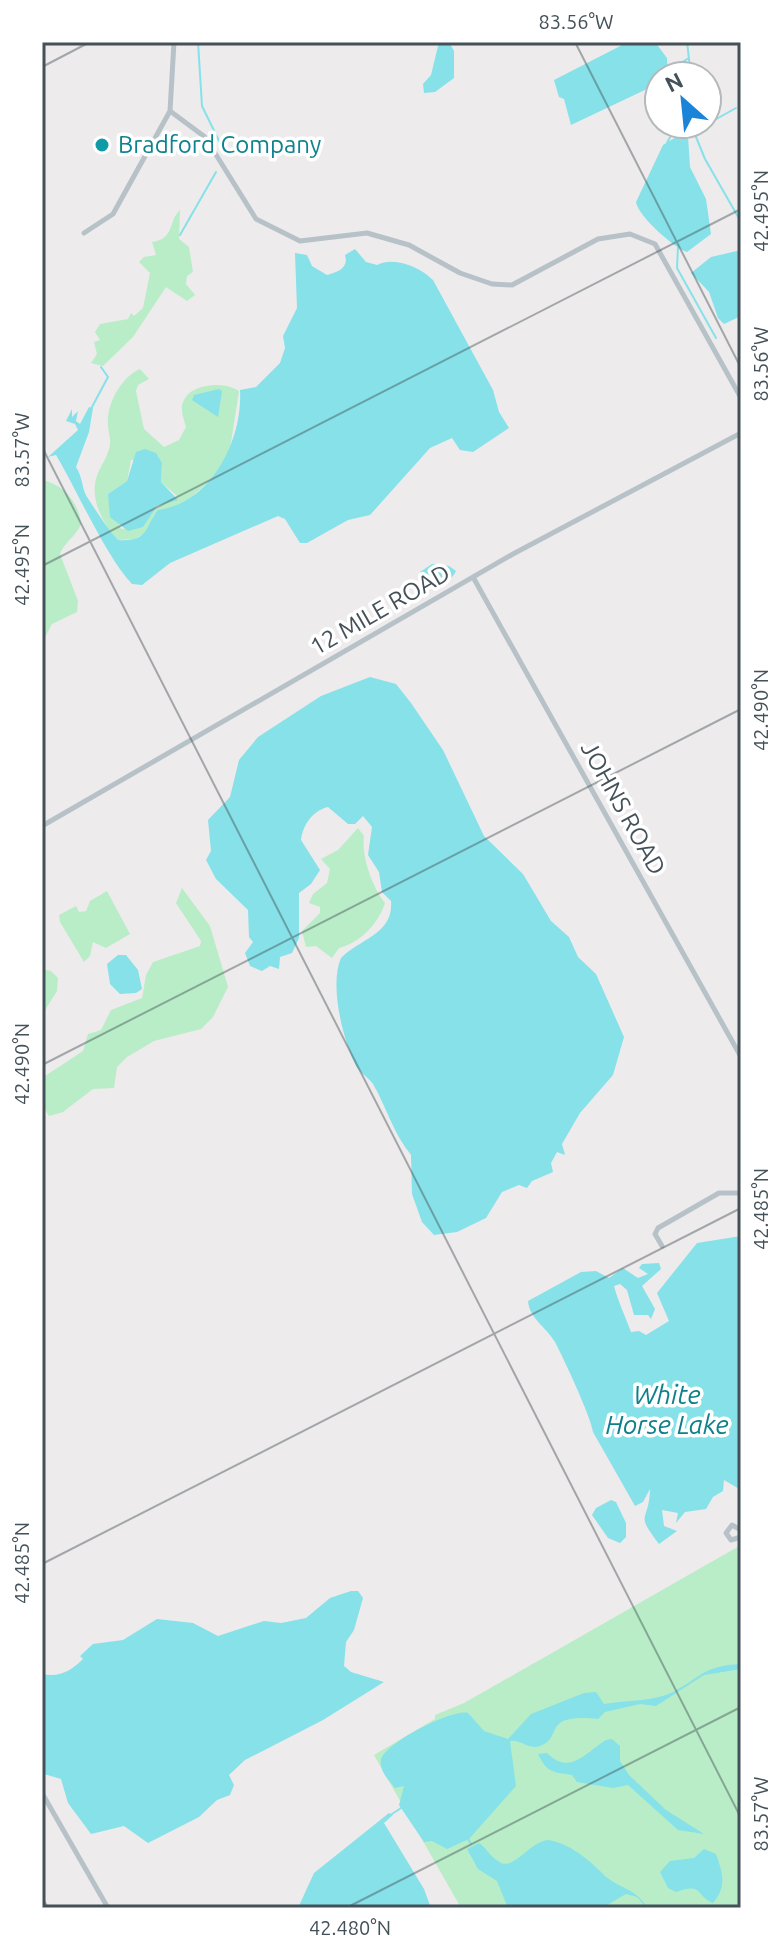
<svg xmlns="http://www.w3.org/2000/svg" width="783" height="1950" font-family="Ubuntu,sans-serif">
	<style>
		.green { fill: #b9edc7; fill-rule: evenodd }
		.water { fill: #86e1e9 }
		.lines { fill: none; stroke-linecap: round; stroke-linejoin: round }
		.stream { stroke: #86e1e9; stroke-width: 2 }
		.minor { stroke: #b7c2c8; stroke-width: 5 }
		.ticks { fill: none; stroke: #445158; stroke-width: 2; stroke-opacity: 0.45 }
		.culture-dot { fill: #0f9aa8; stroke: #fff; stroke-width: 3 }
		.labels { text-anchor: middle; stroke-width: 7; stroke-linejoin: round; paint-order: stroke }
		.culture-label { font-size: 24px; fill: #0d838f; stroke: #fff; text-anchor: start }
		.street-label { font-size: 24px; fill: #445158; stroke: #fff }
		.water-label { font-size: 26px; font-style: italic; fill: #0e808b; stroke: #fff }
		.neatline { fill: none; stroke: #445158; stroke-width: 3 }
		.ticks-label { font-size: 20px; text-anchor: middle; fill: #445158 }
	</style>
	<rect width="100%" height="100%" fill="#eeebec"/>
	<!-- green -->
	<path class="green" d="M180 210 179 239 189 247 193 272 187 276 186 284 195 295 187 301 166 287 133 337 103 366 91 363 97 354 94 342 100 340 95 332 100 324 128 319 131 313 134 316 143 308 150 273 139 262 144 257 156 255 152 242C175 239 168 221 180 210Z
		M140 369 149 379 138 385 136 391 144 429 164 447 179 440 186 427C184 419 179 409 184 400 192 383 225 381 239 391L230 449 218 474 183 504 154 515 148 532 134 539 118 540C102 523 88 497 98 473 102 464 109 454 110 444 111 438 108 432 108 425 106 405 121 377 140 369ZM131 460 162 463 161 482 177 496 151 512 143 527 121 529 108 494 127 481Z
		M42 480C64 484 79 503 81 524 76 537 65 541 60 554L78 601 77 612 52 624 42 643Z
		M358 828 364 836C361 855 372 887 385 903 378 924 361 942 339 948L332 958 316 946 306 947 302 931 320 913V907L309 903 313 894 327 883 330 869 321 859 338 850Z
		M182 888 210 926 228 987 213 1017 201 1029 154 1041 127 1057 117 1067 114 1088 93 1089 63 1112 49 1116 42 1105V1078L83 1051 88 1034 101 1030 111 1010 142 998 146 975 153 962 200 946 201 941 176 903Z
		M107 891 130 934 106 948 93 942 90 956 84 962 60 922 59 915 76 906 79 912 86 911 90 901Z
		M42 969 51 971 58 978 57 991 42 1015Z
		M741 1545V1908H461L374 1755 435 1719V1715L464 1703Z"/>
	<!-- water -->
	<path class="water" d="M439 42H449L454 51V78L435 92 424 93 423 84 431 75Z
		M628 42H655L667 58 668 75 659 76V82L649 88 571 125 564 99 559 97 554 80Z
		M681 134 688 136 690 167 706 199 711 234 687 252C674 248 638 216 636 202L663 145Z
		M355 249 366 262 377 265C394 256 420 267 433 280L493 390 499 412 509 428 473 452 460 450 452 438 430 448 370 515 348 520 307 543H300L285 519 278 516 170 563 142 585 132 584C105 555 77 490 56 455L48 457 78 430 75 424 66 421 72 409V417L78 411 76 421 80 424 89 407 93 408 89 432 76 467C83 478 82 489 87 497 97 512 106 527 118 540 149 542 144 528 158 510 210 504 243 441 240 390L256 387 280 363 285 348 283 336 297 308 295 253 307 255 312 266 327 275C338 272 349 268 345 255Z
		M741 250V316L724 324 718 318 709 292 691 273 711 257Z
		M219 389 222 391 218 417 192 400 194 395Z
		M145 449 156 453 162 463 161 482 178 500 157 506 143 527 128 531 110 517 108 494 127 481 136 452Z
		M432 564 449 566 456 571C450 584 438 584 426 581L420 572Z
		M370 677 396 684 411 703 443 750 484 836 523 874 551 921 569 937 578 957 596 974 624 1037 613 1075 580 1113 562 1144 565 1155 557 1152 551 1163 553 1172 532 1181 527 1188 519 1185 502 1192 486 1218 457 1232 434 1235 422 1222 412 1194 411 1155C393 1133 387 1108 373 1084 368 1077 360 1073 356 1066 343 1040 329 985 341 958 359 939 394 934 391 901L382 892 379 872 368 855 372 827 363 816 355 824H348L328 807C312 811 303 825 301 840L320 870 311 884 299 893V938L292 953 280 957 279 969 270 966 262 971 250 966 245 953 253 942 249 937 248 910 216 879 206 860 211 851 208 820 230 797 239 760 258 737 321 696Z
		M118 955H126L138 970 142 989 136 993 120 994 110 984 107 964Z
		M741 1236V1490L724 1480 723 1491 713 1497 706 1509 685 1512 676 1523 678 1513 662 1510 664 1526 677 1531 659 1544C634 1511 649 1524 650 1489L643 1502 635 1506 593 1432C591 1417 564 1359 555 1342 547 1328 529 1318 528 1301L581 1272 596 1271 609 1278 623 1268 638 1278 648 1274 639 1268 642 1264 659 1263 661 1269 642 1286 655 1309 651 1319 648 1315H634L627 1290 620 1284 614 1286C618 1301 625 1316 631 1332L639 1331 646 1335 669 1321 657 1293 697 1243Z
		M611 1500 616 1502 626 1523V1537L620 1543 608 1538 592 1515 596 1508Z
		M351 1591H358L363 1598 354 1630 346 1642 344 1666 351 1672 384 1682 323 1720 245 1760 229 1775 234 1785 230 1795 217 1800 199 1817 148 1843 124 1826 91 1834 68 1803 61 1779 44 1774 42 1674C60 1678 72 1670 83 1659L80 1656 93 1644 123 1640 157 1619 193 1623 218 1636 264 1621 281 1623 306 1618 330 1598Z
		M741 1664V1669L704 1675 656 1706 640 1704 605 1712 598 1719C540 1713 564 1738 540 1746 528 1750 521 1739 510 1741L516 1786 469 1839 447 1849 432 1841 424 1842 399 1805 404 1786 395 1788C389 1781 379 1770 381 1760 384 1743 454 1708 468 1713L484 1731 508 1739 531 1714 584 1693 596 1692 604 1704C626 1700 652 1702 673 1692 703 1676 703 1666 741 1664Z
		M612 1739 620 1746V1761L629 1775 666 1810 704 1834 678 1830 628 1785 613 1788 577 1782 572 1775C553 1772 547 1773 538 1754L547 1753C570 1776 585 1753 606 1740Z
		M389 1813 393 1815 384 1823 424 1889 431 1908H298L314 1873Z
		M548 1840C569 1843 588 1859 602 1873 616 1888 637 1888 647 1908L637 1897 626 1894 602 1908H508L497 1881 478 1869 467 1849 479 1843C486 1848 490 1856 498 1861 513 1873 527 1843 548 1840Z
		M704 1849 716 1854C723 1874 727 1886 713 1903 695 1896 704 1882 676 1892L668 1888 660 1872 670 1861 694 1858Z"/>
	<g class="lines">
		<!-- stream -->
		<path class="stream" d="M198 42 202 106 226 155
			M687 42 691 76
			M669 70 689 58
			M681 124 694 132 705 159 741 222
			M695 131 736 108
			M667 143 677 124
			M180 235 216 172
			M678 247 677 268 716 338
			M92 407 108 377 101 367
			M392 1814 401 1808
			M468 1839 471 1844"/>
		<!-- minor -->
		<path class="minor" d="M170 111 205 137 256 219 300 241 367 233 409 245 460 273 492 284 512 285 598 239 630 234 655 244 741 398
			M84 233 113 214 170 111 174 42
			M473 577 741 1057
			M42 826 513 554 741 433
			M662 1246 655 1234 658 1228 719 1193H741
			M741 1530 732 1525 726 1533 731 1540 741 1537
			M42 1793 108 1908"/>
	</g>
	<!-- ticks -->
	<path class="ticks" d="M575 42 741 368M42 67 90 42M42 447 741 1818M42 566 741 209M42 1065 741 709M42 1564 741 1208M42 1897 48 1908M346 1908 741 1707"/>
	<!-- markers -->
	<circle class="culture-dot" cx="102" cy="145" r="8"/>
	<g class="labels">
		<!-- culture labels -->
		<g class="culture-label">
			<text x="118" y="153">Bradford Company</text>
		</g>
		<!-- street labels -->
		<g class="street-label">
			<text transform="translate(380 610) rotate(-30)" y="8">12 MILE ROAD</text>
			<text transform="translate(623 808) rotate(61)" y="8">JOHNS ROAD</text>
		</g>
		<!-- water labels -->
		<g class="water-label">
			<text x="667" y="1404">White<tspan x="667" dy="30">Horse Lake</tspan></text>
		</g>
	</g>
	<!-- border -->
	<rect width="783" height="1950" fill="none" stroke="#ffffff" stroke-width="88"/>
	<!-- north arrow -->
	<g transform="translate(683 100) rotate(333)"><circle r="38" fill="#ffffff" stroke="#b4b9bc" stroke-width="2"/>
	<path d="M0-6L14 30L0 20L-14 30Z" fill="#1c84d8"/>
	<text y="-12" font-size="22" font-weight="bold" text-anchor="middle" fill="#445158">N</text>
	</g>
	<rect x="44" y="44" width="695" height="1862" class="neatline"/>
	<g class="ticks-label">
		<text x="576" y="29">83.56°W</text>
		<text transform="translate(761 211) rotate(-90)" y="7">42.495°N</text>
		<text transform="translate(761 364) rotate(-90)" y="7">83.56°W</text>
		<text transform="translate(22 450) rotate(-90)" y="7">83.57°W</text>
		<text transform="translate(22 565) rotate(-90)" y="7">42.495°N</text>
		<text transform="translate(761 710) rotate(-90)" y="7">42.490°N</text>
		<text transform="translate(22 1064) rotate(-90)" y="7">42.490°N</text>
		<text transform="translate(761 1209) rotate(-90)" y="7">42.485°N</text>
		<text transform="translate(22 1563) rotate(-90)" y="7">42.485°N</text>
		<text transform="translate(761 1814) rotate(-90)" y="7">83.57°W</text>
		<text x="350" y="1935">42.480°N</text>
	</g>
</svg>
